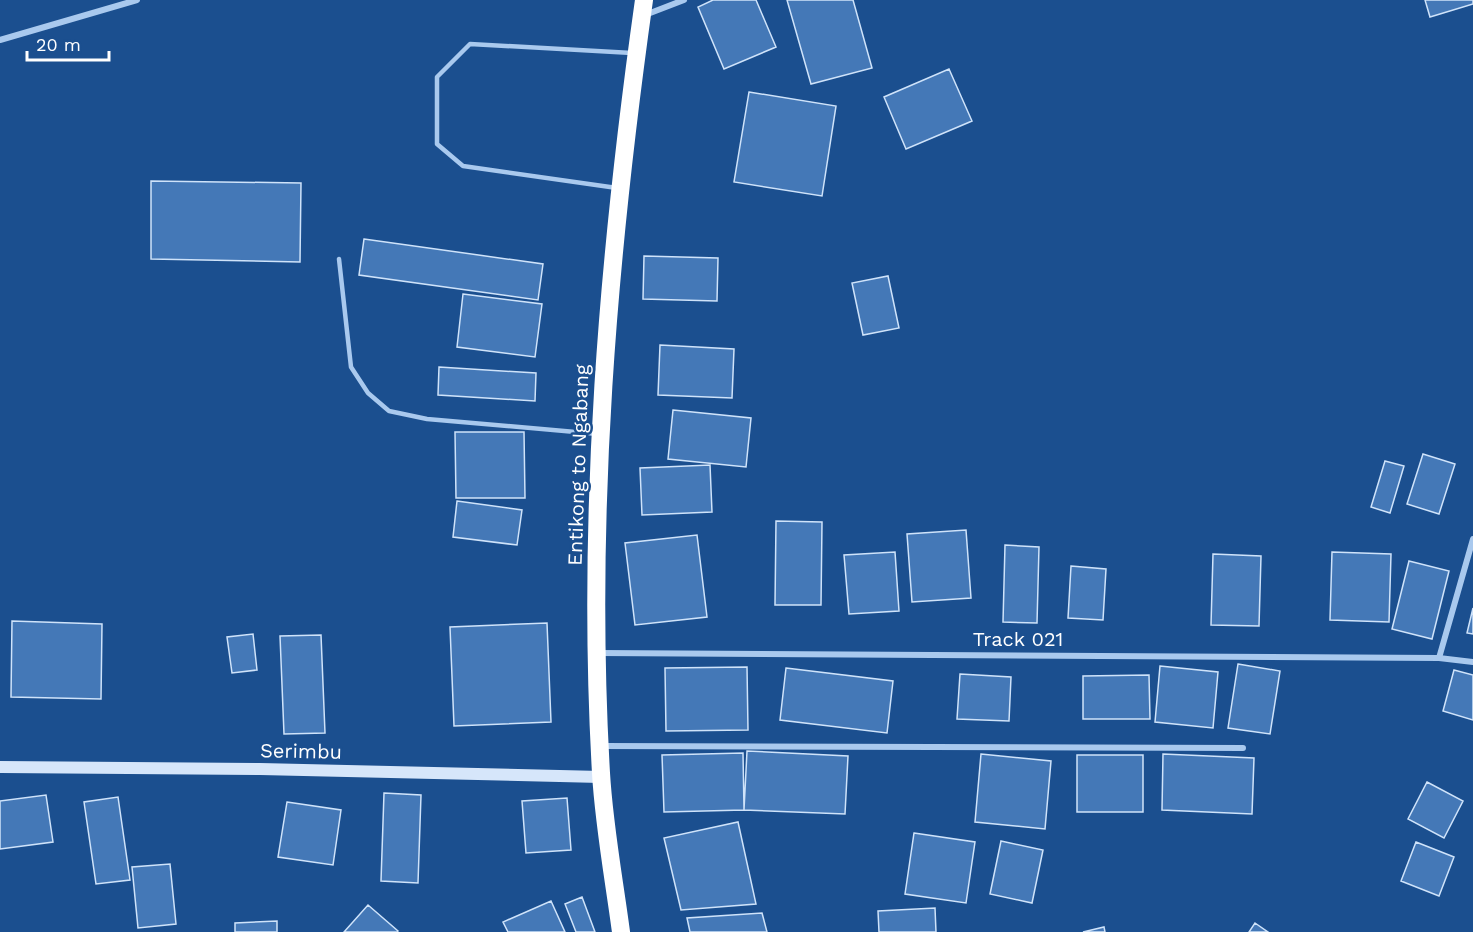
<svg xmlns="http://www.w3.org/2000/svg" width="1473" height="932" font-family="'Work Sans',sans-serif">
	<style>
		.building { fill: #4478b7; stroke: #cfe3fa; stroke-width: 1.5 }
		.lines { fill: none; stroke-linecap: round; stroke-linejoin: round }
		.lane { stroke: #a9c9ee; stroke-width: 4.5 }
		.street { stroke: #a9c9ee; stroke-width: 6 }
		.secondary { stroke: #d6e6fa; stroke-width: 12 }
		.highway { stroke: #fff; stroke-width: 18 }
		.labels { text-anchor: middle; stroke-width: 5; stroke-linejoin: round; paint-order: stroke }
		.street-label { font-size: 20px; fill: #fff; stroke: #1b4f8f }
	</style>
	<rect width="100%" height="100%" fill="#1b4f8f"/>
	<!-- building -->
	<path class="building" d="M713 0H756L776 47 724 69 698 7Z
		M787 0H853L872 68 811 84Z
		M1425 0H1473V4L1430 17Z
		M949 69 972 121 906 149 884 97Z
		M749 92 836 106 822 196 734 182Z
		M151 181 301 183 300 262 151 259Z
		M364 239 543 264 538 300 359 275Z
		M644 256 718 258 717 301 643 299Z
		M888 276 899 328 863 335 852 283Z
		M463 294 542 304 535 357 457 347Z
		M660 345 734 349 732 398 658 395Z
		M439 367 536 373 535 401 438 395Z
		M673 410 751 418 746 467 668 459Z
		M455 432H524L525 498H456Z
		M1423 454 1455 464 1439 514 1407 504Z
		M1385 461 1404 466 1390 513 1371 507Z
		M710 465 712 512 642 515 640 468Z
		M457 501 522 510 517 545 453 537Z
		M776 521 822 522 821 605H775Z
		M966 530 971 598 912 602 907 534Z
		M697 535 707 617 635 625 625 543Z
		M1005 545 1039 547 1037 623 1003 622Z
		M895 552 899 611 849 614 844 555Z
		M1332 552 1391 554 1389 622 1330 620Z
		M1213 554 1261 556 1259 626 1211 625Z
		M1409 561 1449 571 1432 639 1392 629Z
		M1071 566 1106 569 1103 620 1068 618Z
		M1473 608V634L1467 633Z
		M12 621 102 624 101 699 11 697Z
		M547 623 551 722 454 726 450 627Z
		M253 634 257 670 232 673 227 637Z
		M321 635 325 733 284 734 280 636Z
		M1238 664 1280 671 1270 734 1228 728Z
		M1160 666 1218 672 1213 728 1155 722Z
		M747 667 748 730 666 731 665 668Z
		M786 668 893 681 887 733 780 720Z
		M1454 670 1473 675V720L1443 711Z
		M960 674 1011 677 1009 721 957 719Z
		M1149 675 1150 719H1083V676Z
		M747 751 848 756 845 814 744 810Z
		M743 753 744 810 664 812 662 755Z
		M981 754 1051 761 1045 829 975 822Z
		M1163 754 1254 758 1252 814 1162 810Z
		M1077 755H1143V812H1077Z
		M1427 782 1463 801 1444 838 1408 819Z
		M384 793 421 795 418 883 381 881Z
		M46 795 53 842 0 849V801Z
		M118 797 130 880 96 884 84 802Z
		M567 798 571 850 526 853 522 801Z
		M287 802 341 810 333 865 278 857Z
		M738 822 756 904 681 910 664 838Z
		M914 833 975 842 966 903 905 894Z
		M1001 841 1043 850 1032 903 990 894Z
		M1416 842 1454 857 1439 896 1401 881Z
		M170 864 176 924 138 928 132 867Z
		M582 897 595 932H576L565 904Z
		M551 901 565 932H508L503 922Z
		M368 905 398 931 397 932H344Z
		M935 908 936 932H879L878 911Z
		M762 913 767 932H690L687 918Z
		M277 921V932H235V923Z
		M1255 923 1268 932H1249Z
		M1104 927 1105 932H1083Z"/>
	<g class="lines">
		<!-- lane -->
		<path class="lane" d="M617 188 463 166 437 144V77L470 44 632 53
			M339 259 351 367 368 393 389 411 427 419 598 434"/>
		<!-- street -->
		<path class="street" d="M645 15 684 0
			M0 40 137 0
			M598 653 1439 658 1473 662
			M1439 658 1473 539
			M603 746 1243 748"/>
		<!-- secondary -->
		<path class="secondary" d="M0 767 260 769 601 777"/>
		<!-- highway -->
		<path class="highway" d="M621 932C614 879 604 826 601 773 586 515 608 256 644 0"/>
	</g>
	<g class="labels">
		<!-- street labels -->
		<g class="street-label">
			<text transform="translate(578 465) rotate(-88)" y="7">Entikong to Ngabang</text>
			<text x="1018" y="646">Track 021</text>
			<text transform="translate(301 751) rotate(1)" y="7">Serimbu</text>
		</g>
	</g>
	<!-- scale -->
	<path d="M27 51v9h82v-9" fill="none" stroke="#ffffff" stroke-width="3"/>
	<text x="36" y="51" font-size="18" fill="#ffffff" stroke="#1b4f8f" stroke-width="4.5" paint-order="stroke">20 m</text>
</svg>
